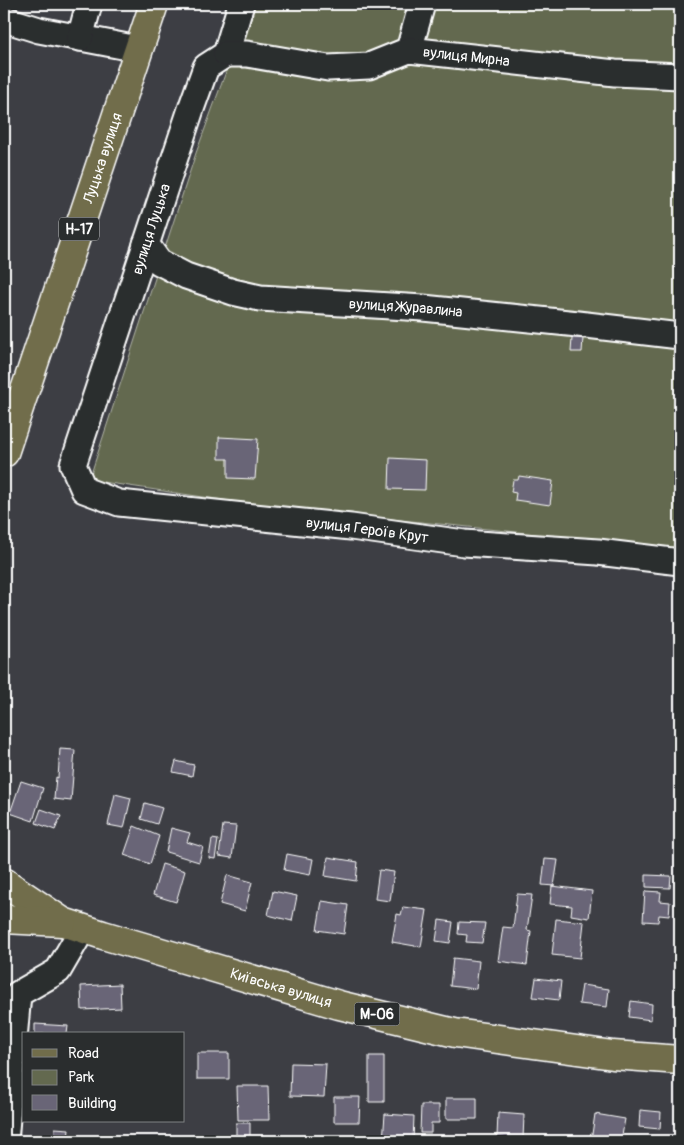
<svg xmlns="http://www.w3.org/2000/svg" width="684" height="1145" font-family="Pangolin,sans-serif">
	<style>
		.green { fill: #63694f; stroke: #b1b4a7 }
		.building { fill: #696577; stroke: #fff }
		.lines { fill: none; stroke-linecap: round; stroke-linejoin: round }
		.minor-casing { stroke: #fff; stroke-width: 29 }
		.major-casing { stroke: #fff; stroke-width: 31 }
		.highway-casing { stroke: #fff; stroke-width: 31 }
		.minor { stroke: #2a2d2e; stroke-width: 25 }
		.major { stroke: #716d4b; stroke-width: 28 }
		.highway { stroke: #716d4b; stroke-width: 28 }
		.labels { text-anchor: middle; stroke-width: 4; stroke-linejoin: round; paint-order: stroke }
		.shield { fill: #2a2d2e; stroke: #bfc0c0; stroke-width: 1 }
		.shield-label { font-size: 14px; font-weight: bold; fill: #fff }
		.street-label { font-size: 15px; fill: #fff; stroke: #2a2d2e }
	</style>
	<rect width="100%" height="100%" fill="#3d3e44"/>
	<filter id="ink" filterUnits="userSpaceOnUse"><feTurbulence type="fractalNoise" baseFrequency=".02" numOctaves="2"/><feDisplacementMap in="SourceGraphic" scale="10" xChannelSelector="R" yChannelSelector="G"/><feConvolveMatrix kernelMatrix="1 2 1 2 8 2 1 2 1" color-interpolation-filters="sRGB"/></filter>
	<g filter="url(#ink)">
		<!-- green -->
		<path class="green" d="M251 4H680V549L257 505 89 480 196 153Z"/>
		<!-- building -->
		<path class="building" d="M572 338H583L582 352H571Z
			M219 437 258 439 255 479 228 478V459H219Z
			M390 458 426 460 425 490 389 489Z
			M519 476 553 481 550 505 515 500 516 493 511 492 513 480H518Z
			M60 749 75 750 71 801 54 799 56 777 58 778Z
			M176 761 194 765 192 776 173 772Z
			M21 781 43 788 33 821 10 813Z
			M115 794 131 798 124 828 108 825Z
			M145 803 162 808 157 824 141 819Z
			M41 809 61 816 55 830 36 823Z
			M223 825 236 826 232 858 219 856Z
			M134 826 159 836 150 864 124 855Z
			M171 828 190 833 187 842 203 847 199 862 166 852Z
			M212 839 218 840 215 859 209 858Z
			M287 854 313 859 310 875 284 870Z
			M328 857 358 862 356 881 325 876Z
			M545 859 558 860 554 886 542 885Z
			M162 864 185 871 176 902 153 895Z
			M379 870 394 872 390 901 375 899Z
			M227 875 252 882 245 911 220 904Z
			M646 875 671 876 670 888 646 887Z
			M552 886 592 891 589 918 571 915 572 906 550 904Z
			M273 891 297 896 292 921 268 915Z
			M645 891 661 892 660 901 670 902 669 916 659 915 658 922 643 921Z
			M517 894 532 895 527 930 531 931 527 965 498 961 503 927 513 928Z
			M322 901 348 905 344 934 317 930Z
			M403 907 427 910 421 947 392 942 397 914 401 915Z
			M556 919 584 922 580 958 552 955Z
			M439 920 453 922 450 943 436 941Z
			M459 922 485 923 482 943 466 942 467 935 458 934Z
			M453 958 479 961 476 989 450 986Z
			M536 978 561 981 559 1000 533 997Z
			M120 984 121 1008 82 1010 81 986Z
			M582 985 609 989 607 1007 579 1004Z
			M631 1001 652 1004 651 1020 629 1017Z
			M35 1024 68 1026 67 1034H35Z
			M197 1053H229V1079H197Z
			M369 1056H384V1102H369Z
			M291 1063 326 1064 324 1097 290 1096Z
			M237 1086H268L269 1120H238Z
			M334 1097H360L359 1122H334Z
			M446 1098H477V1119H446Z
			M421 1105H439V1123H431V1133H420Z
			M640 1110 661 1112 660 1129 639 1127Z
			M498 1113 524 1115 523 1139 497 1137Z
			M385 1114 414 1116 413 1141H383Z
			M595 1114 625 1119 621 1141H591Z
			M236 1123H250V1141H236Z
			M55 1128 69 1129 68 1141H54Z
			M366 1136H379V1141H366Z
			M636 1137 649 1138 648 1141H635Z"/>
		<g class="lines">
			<defs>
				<g id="minor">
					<path id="s1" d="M241 4 226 54 206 67 192 106 73 465 84 490 119 503 351 527 464 543 598 552 680 562"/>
					<path d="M4 19 39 30 138 49"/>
					<path d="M80 38 89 4"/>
					<path d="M409 50 422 4"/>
					<path id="s2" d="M226 54H247L328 68 369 66 409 50 615 73 680 76"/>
					<path id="s3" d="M146 244 159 262 186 276 233 292 260 298 423 308 578 324 680 336"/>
					<path d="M5 1141 18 994 58 971 83 928"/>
				</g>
				<g id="major">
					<path id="s4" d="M4 453 154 4"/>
				</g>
				<g id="highway">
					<path id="s5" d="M4 882 63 922 103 935 339 1005 455 1033 613 1055 680 1060"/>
					<path d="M4 919 62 922"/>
				</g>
			</defs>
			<!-- minor casing -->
			<use href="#minor" class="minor-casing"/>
			<!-- major casing -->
			<use href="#major" class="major-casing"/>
			<!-- highway casing -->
			<use href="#highway" class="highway-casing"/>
			<!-- minor -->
			<use href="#minor" class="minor"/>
			<!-- major -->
			<use href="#major" class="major"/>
			<!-- highway -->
			<use href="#highway" class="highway"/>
		</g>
	</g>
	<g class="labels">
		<!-- shield labels -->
		<g class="shield">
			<rect x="59" y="217.5" width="40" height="23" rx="4"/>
			<rect x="354.5" y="1002.5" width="45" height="23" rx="4"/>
		</g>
		<g class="shield-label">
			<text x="79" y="234">Н-17</text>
			<text x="377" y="1019">М-06</text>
		</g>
		<!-- street labels -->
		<g class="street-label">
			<text dy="5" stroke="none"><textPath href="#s2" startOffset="245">вулиця Мирна</textPath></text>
			<text dy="5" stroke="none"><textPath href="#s4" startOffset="311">Луцька вулиця</textPath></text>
			<text transform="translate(151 229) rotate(-72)" y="5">вулиця Луцька</text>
			<text dy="5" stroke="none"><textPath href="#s3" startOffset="276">вулиця Журавлина</textPath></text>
			<text dy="5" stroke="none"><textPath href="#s1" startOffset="810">вулиця Героїв Крут</textPath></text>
			<text dy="5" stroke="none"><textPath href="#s5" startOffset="299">Київська вулиця</textPath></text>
		</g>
	</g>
	<!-- margin -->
	<rect width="684" height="1145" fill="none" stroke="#2a2d2e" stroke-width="20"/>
	<rect x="10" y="10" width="664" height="1125" fill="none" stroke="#fff" stroke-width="2" filter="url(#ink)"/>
	<!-- legend -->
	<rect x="22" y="1032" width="162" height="90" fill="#2a2d2e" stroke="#7f8182"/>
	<rect x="32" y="1049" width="25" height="8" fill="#716d4b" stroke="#7f8182"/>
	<text x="68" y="1058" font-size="15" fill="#ffffff">Road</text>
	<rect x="32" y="1070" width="25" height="15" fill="#63694f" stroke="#7f8182"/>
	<text x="68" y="1082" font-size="15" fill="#ffffff">Park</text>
	<rect x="32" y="1095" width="25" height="15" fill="#696577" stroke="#7f8182"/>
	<text x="68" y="1108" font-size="15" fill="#ffffff">Building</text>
</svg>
